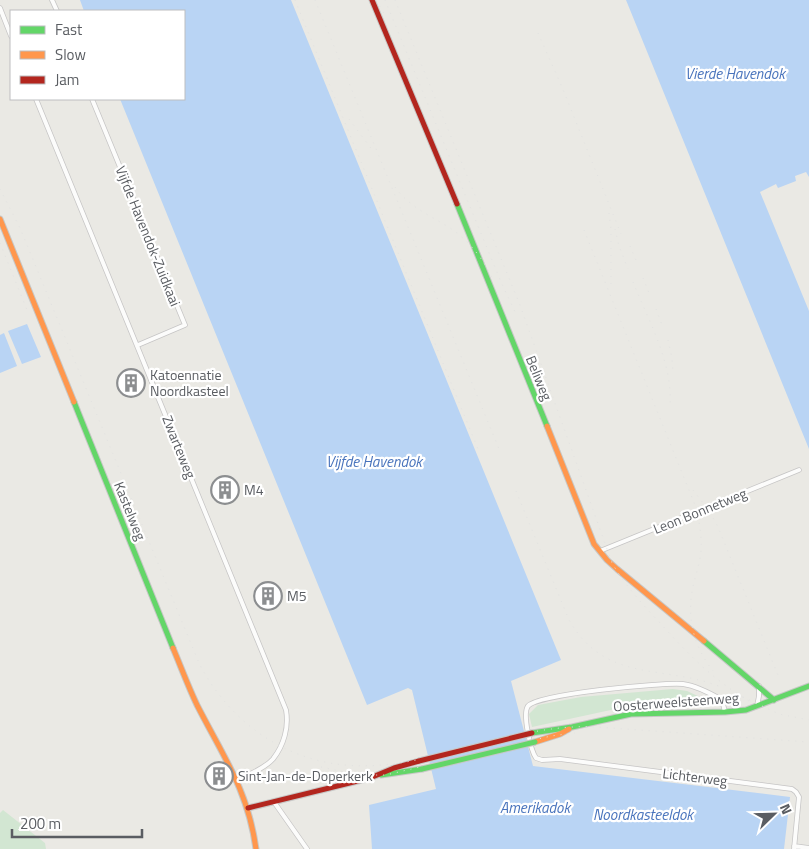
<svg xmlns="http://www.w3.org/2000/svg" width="809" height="849" font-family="'Titillium Web',sans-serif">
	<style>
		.green { fill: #d2e6d2 }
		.water { fill: #b9d4f4 }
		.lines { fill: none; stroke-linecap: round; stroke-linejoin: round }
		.street-casing { stroke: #c6c5c5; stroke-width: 5.5 }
		.fast-casing { stroke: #c7c7c6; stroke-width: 7 }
		.slow-casing { stroke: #c7c7c6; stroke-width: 7 }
		.jam-casing { stroke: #c7c7c6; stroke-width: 7 }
		.street { stroke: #fcfcfb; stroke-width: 4 }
		.fast { stroke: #63d668; stroke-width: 5 }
		.slow { stroke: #ff974d; stroke-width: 5 }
		.jam { stroke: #b3261e; stroke-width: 5 }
		.rail { stroke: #e2e2e1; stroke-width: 1; stroke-dasharray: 1 6; stroke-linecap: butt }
		.fast-bridge-casing { stroke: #c7c7c6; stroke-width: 7; stroke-linecap: butt }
		.jam-bridge-casing { stroke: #c7c7c6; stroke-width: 7; stroke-linecap: butt }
		.fast-bridge { stroke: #63d668; stroke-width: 5 }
		.jam-bridge { stroke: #b3261e; stroke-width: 5 }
		.labels { text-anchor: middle; stroke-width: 4.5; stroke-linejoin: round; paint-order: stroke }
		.street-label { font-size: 14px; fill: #5a5d62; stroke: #fff }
		.poi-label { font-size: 14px; fill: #5a5d62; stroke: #fff; text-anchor: start }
		.water-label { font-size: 15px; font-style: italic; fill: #4873bc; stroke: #fff }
	</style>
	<rect width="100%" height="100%" fill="#eae9e4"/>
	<!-- green -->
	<path class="green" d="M673 689 687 691 715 704 634 705 532 727 529 714 538 705 581 697Z
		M3 810 45 843 46 849H0V813Z"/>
	<!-- water -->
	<path class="water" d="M80 0H291L561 660 511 681 533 766 790 797 784 849H372L369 805 436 789 412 690 408 688 367 705 120 99H184V11H84Z
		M626 0H809V177L806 172 795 176 796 181 778 188 776 184 760 192 809 311V449Z
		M27 324 41 357 22 364 8 331Z
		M4 333 17 366 0 373V335Z"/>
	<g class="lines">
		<defs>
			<path id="street" d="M52 0 57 11
				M0 8 11 36
				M36 99 286 710C289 727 284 745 273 759 265 768 249 775 238 780
				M92 99 185 325 138 345
				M600 551 799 470
				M757 706 759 696V686
				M725 712 722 700C710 693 697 686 683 684 663 682 538 694 528 706 522 714 531 751 536 758L542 760 560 759 792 789 796 792 799 797 794 849
				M274 802 307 849
				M794 846 809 848"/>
			<path id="fast" d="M457 204 547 426
				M74 402 173 648
				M704 641 774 700
				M532 733 572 727 631 714 725 712 746 710 809 686
				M381 775 422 769"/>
			<path id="slow" d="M0 219 74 402
				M547 426 594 544 607 560 617 569 704 641
				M173 648C181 667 188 686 197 705 223 756 248 790 256 849
				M535 742 560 734 569 729"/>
			<path id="jam" d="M372 0 457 204
				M248 808 370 778 394 768 419 761"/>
		</defs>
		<!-- street casing -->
		<use href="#street" class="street-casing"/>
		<!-- fast casing -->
		<use href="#fast" class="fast-casing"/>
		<!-- slow casing -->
		<use href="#slow" class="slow-casing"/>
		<!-- jam casing -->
		<use href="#jam" class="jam-casing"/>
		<!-- street -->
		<use href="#street" class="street"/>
		<!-- fast -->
		<use href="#fast" class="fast"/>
		<!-- slow -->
		<use href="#slow" class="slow"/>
		<!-- jam -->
		<use href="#jam" class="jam"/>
		<!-- rail -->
		<path class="rail" d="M295 0 478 449
			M315 0 499 449
			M376 0 386 17
			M385 0 501 282 517 316
			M395 0 520 305 612 563C625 585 642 604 660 623 688 654 712 679 749 701
			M538 33 562 87 621 234
			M349 119 373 151
			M395 187C410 208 430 215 450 228 468 240 483 258 492 278
			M0 189 20 228 199 663C217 698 244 727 280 746 389 802 487 721 597 727L809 742
			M609 213 611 230V288
			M615 229 619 246 628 269
			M584 230 695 505C699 520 702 535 701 551 700 565 694 578 692 592 687 621 695 648 713 671
			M0 243 27 310
			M630 246 638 265
			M643 278 649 293
			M633 282C649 322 673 363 670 406
			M656 309 662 325
			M668 340 672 358 673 373
			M693 490 710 512 718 527 780 680
			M516 491 569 620C606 684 663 664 721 687
			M743 697 779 714 809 720
			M321 767 358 775H386L551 736 575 733"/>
		<defs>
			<path id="fast-bridge" d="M422 769 535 742"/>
			<path id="jam-bridge" d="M419 761 532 733"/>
		</defs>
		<!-- fast-bridge casing -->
		<use href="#fast-bridge" class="fast-bridge-casing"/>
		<!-- jam-bridge casing -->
		<use href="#jam-bridge" class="jam-bridge-casing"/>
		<!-- fast-bridge -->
		<use href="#fast-bridge" class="fast-bridge"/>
		<!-- jam-bridge -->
		<use href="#jam-bridge" class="jam-bridge"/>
	</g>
	<!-- icons -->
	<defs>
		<symbol id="building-ring" viewBox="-11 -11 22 22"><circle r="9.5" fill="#fff" stroke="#8c8e90" stroke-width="1.5"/><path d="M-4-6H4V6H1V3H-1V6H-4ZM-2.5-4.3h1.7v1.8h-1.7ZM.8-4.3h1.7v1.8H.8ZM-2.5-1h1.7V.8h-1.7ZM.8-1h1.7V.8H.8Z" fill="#8c8e90"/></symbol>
	</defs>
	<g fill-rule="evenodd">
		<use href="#building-ring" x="115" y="367" width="32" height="32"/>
		<use href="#building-ring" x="209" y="474" width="32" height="32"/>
		<use href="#building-ring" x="252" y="580" width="32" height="32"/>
		<use href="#building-ring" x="203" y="760" width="32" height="32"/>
	</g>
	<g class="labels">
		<!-- street labels -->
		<g class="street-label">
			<text transform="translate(148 236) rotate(68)" y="5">Vijfde Havendok-Zuidkaai</text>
			<text transform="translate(539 378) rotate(68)" y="5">Beliweg</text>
			<text transform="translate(179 447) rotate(68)" y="5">Zwarteweg</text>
			<text transform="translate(130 511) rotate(68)" y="5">Kastelweg</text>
			<text transform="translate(700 511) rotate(-22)" y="5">Leon Bonnetweg</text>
			<text transform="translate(676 702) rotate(-4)" y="5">Oosterweelsteenweg</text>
			<text transform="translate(695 777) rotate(7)" y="5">Lichterweg</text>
		</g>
		<!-- poi labels -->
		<g class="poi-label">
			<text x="150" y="380">Katoennatie<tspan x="150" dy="16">Noordkasteel</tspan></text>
			<text x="244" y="495">M4</text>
			<text x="287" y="601">M5</text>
			<text x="238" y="781">Sint-Jan-de-Doperkerk</text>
		</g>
		<!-- water labels -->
		<g class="water-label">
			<text x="735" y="79">Vierde Havendok</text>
			<text x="374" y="467">Vijfde Havendok</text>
			<text x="535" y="813">Amerikadok</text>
			<text x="643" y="820">Noordkasteeldok</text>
		</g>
	</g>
	<!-- legend -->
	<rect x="10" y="10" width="175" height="90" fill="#ffffff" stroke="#bdbec0"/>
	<rect x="20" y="26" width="25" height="8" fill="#63d668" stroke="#bdbec0"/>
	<text x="55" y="35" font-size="15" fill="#5a5d62">Fast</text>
	<rect x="20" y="51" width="25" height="8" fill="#ff974d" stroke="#bdbec0"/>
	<text x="55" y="60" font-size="15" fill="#5a5d62">Slow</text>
	<rect x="20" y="76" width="25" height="8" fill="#b3261e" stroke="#bdbec0"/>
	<text x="55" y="85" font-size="15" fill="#5a5d62">Jam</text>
	<!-- north arrow -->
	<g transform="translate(774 814) rotate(67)" stroke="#ffffff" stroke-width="4" paint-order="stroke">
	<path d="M0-4L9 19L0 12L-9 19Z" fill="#5a5d62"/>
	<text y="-8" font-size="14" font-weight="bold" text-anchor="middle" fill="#5a5d62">N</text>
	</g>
	<!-- scale -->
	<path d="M12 829v8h130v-8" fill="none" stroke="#5a5d62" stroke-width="2.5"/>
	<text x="20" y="829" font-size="15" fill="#5a5d62" stroke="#ffffff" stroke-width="4" paint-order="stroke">200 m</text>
</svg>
